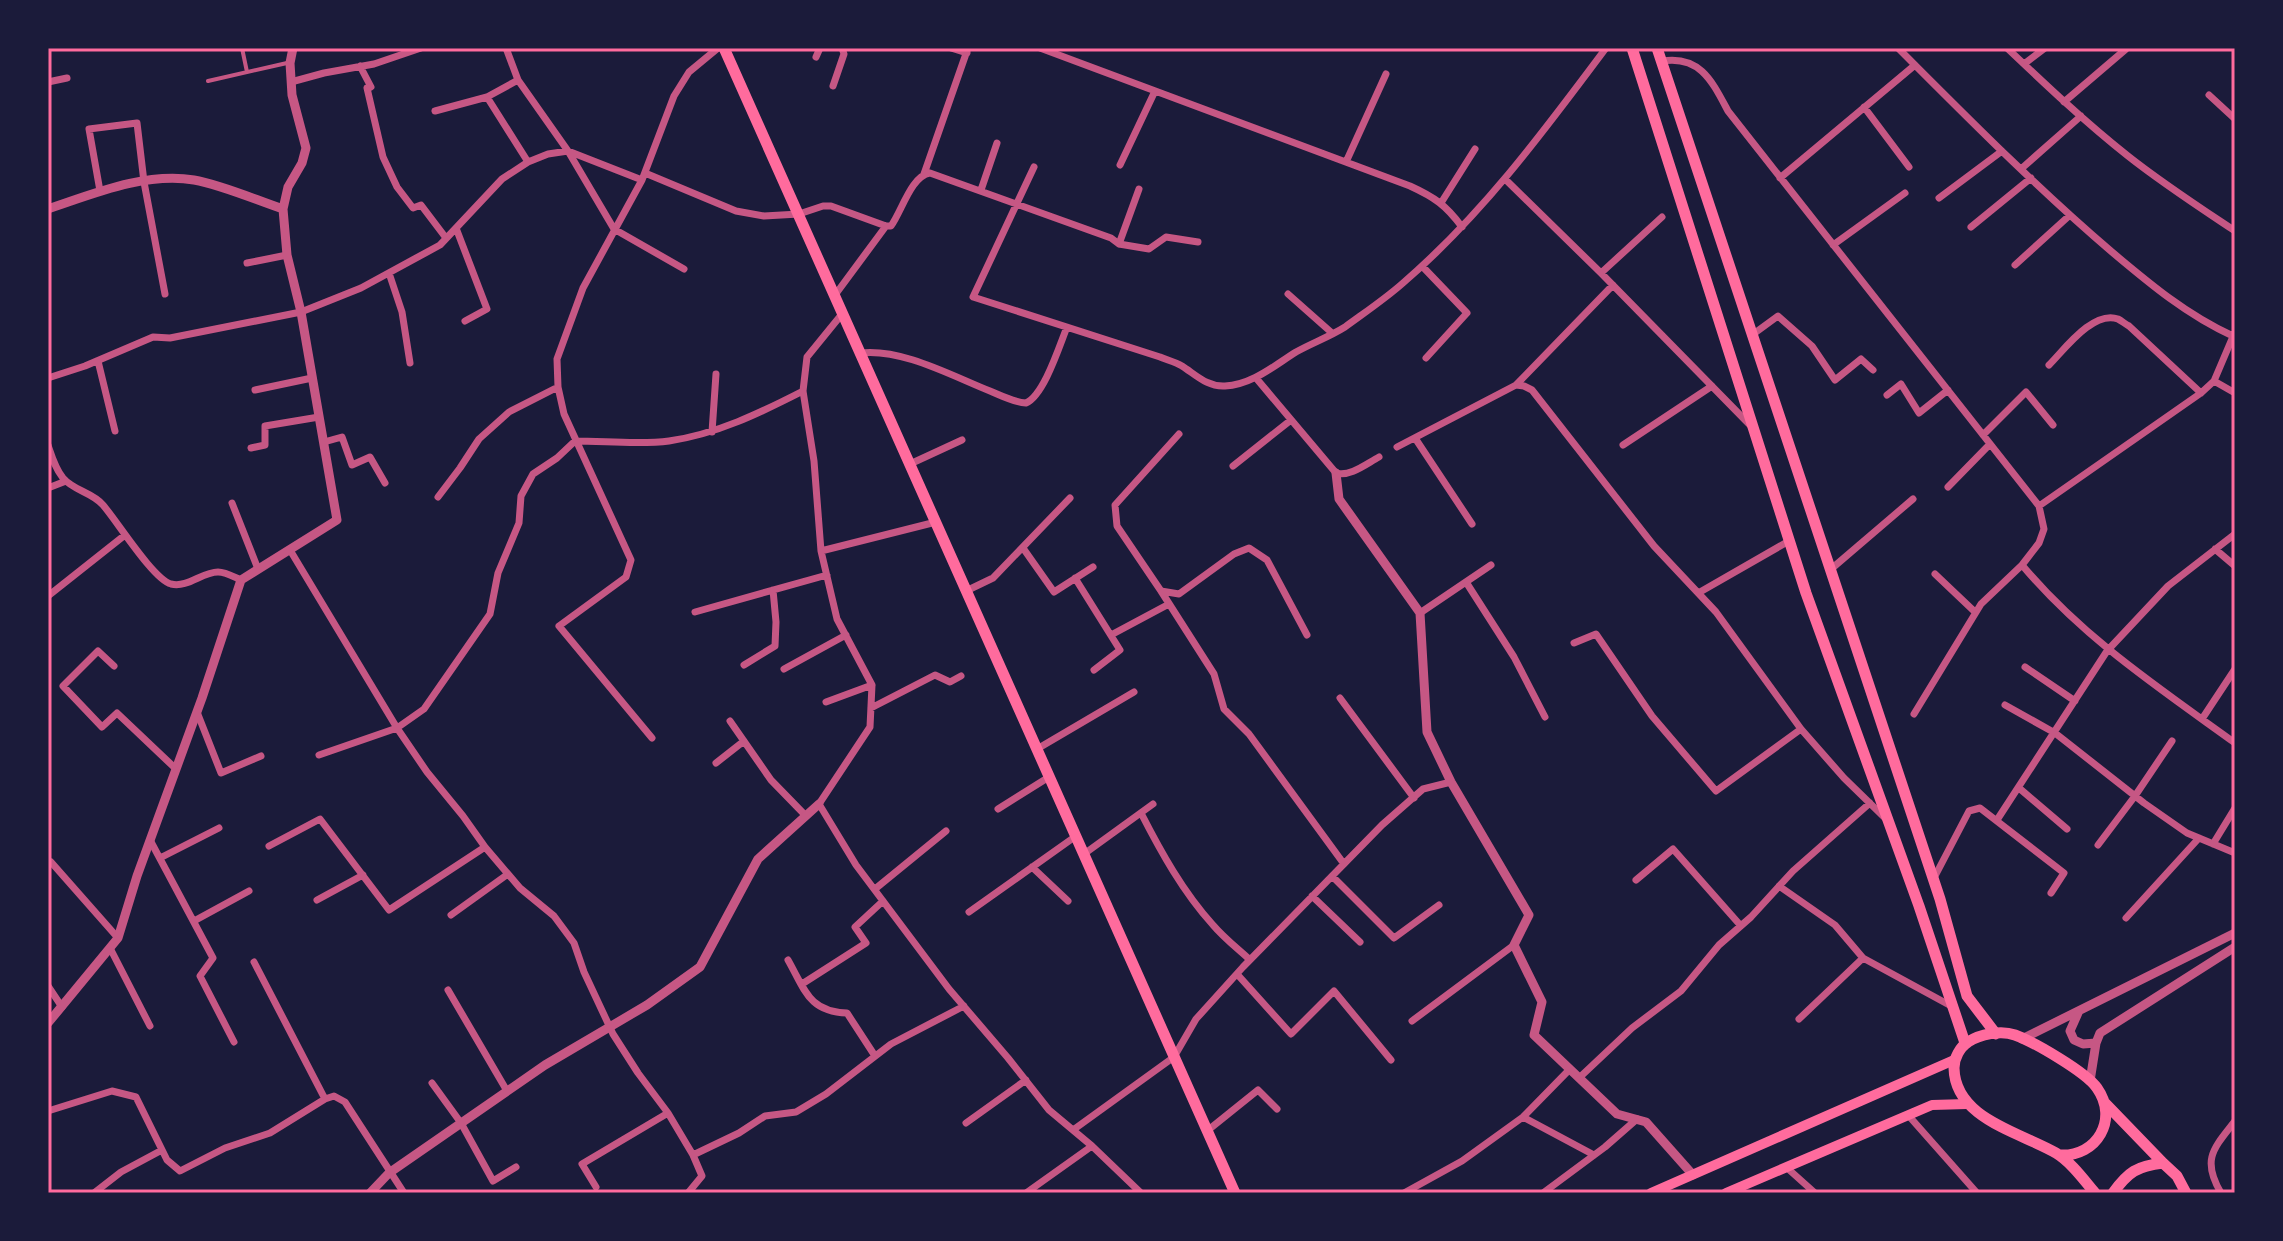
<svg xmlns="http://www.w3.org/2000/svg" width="2283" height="1241" font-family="'Sofia Sans Condensed',sans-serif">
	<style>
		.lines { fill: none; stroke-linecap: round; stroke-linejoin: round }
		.service { stroke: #c65784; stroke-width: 4 }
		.minor { stroke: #c65784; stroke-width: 7 }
		.tertiary { stroke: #c65784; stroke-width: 9 }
		.secondary { stroke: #ff6b9d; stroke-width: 10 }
		.primary { stroke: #ff6b9d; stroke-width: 11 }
		.neatline { fill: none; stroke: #ff6b9d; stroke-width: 3 }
	</style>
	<rect width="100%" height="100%" fill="#1b1b3a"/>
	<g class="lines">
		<!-- service -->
		<path class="service" d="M242 48 247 72
			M208 81 287 63"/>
		<!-- minor -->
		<path class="minor" d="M506 48 518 80 568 151 614 229 684 269
			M951 48 967 53
			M1040 48 1410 186C1434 197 1446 205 1462 227
			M1898 48C1968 118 2037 188 2112 252 2150 284 2187 315 2233 336
			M2007 48C2046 85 2085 122 2128 156 2162 183 2199 207 2235 231
			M816 57 820 48
			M1662 61C1700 55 1712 81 1728 111L2039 506 2044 529 2039 543 2022 565 1981 604 1914 714
			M2024 64 2045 48
			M360 66 371 87 367 88 383 157 397 187 413 208 421 205 446 238
			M48 82 67 78
			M291 82 324 73 374 64 421 48
			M833 86 844 54 842 48
			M2209 95 2235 119
			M487 97 528 162
			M2064 102 2126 49
			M1864 107 1909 167
			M435 111 487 97 518 80
			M1346 162 1386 74
			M1120 165 1155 91
			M1034 167 973 297 1160 357C1167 360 1175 362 1182 366 1196 375 1207 387 1225 386 1252 385 1275 365 1296 352 1312 343 1329 337 1345 327 1364 313 1385 299 1403 283 1482 215 1544 131 1606 48
			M2021 169 2081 116
			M645 173 736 211 764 216 799 214 823 206H831L886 226H891C902 211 911 176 930 173L1111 238 1119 244 1139 189
			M924 174 968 48
			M1780 178 1915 65
			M1505 179 1601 273 1749 424
			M981 190 997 143
			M100 191 89 129 137 123 144 182 165 294
			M1939 198 2002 151
			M1441 203 1475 149
			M1971 227 2031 178
			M456 228 487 309 465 321
			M1119 244 1149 249 1166 237 1198 242
			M1833 245 1905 193
			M247 263 287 255
			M2015 265 2070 215
			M1422 266 1467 313 1426 358
			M389 273 402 312 410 363
			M1601 273 1662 217
			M1288 294 1332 333
			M835 295 886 226
			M842 314 807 357 803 391 814 461 821 551 837 619 872 685 870 727 819 804 856 865 949 989 1008 1058 1049 1110 1092 1146 1141 1193
			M1752 335 1778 316 1812 346 1835 380 1861 359 1873 370
			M860 353C902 348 952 376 990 391 1002 396 1013 402 1026 403 1044 395 1059 347 1067 327
			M98 361 115 431
			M2049 365C2064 350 2093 310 2118 319 2122 321 2125 324 2129 326L2201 393
			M48 378 85 366 153 337 170 338 301 312 361 288 440 245 502 179 528 162 548 154 568 151 642 180
			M1256 378 1336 473C1350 477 1366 464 1379 457
			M2214 381 2235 393
			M1516 385 1613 285
			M255 390 312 378
			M1887 395 1901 384 1919 413 1948 390
			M712 432 716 374
			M1179 434 1115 505 1117 526 1161 591 1179 594 1234 554 1249 548 1267 560 1307 635
			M1983 435 2026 392 2053 425
			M1415 438 1472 524
			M324 442 342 437 352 465 370 457 385 483
			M48 445C52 457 55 468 63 478 74 491 92 492 103 505 117 521 153 579 171 584 188 588 202 572 218 572 226 572 234 577 241 580
			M1623 445 1712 386
			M1397 447 1516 385 1524 386 1532 390 1654 546 1716 612 1801 729 1844 778 1884 817
			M251 448 265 445V426L319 417
			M910 464 962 440
			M1233 466 1291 420
			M1948 487 1990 444
			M48 488 66 481
			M438 497 460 468 479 439 509 412 558 387
			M232 503 258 569
			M2039 506 2201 393 2214 381 2234 334
			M1023 548 1054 592 1093 567
			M2215 549 2235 566
			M290 550 397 728 427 772 463 816 485 847 520 888 554 916 574 943 584 972 613 1034 638 1073 668 1113 693 1155 702 1176 688 1193
			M821 551 936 522
			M2022 565C2082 637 2159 688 2235 743
			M1830 570 1913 499
			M1935 574 1975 612
			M1075 578 1120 650 1094 670
			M1466 582 1514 657 1545 717
			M966 591 993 578 1070 498
			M1161 591 1214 674 1224 709 1249 734 1344 864
			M1700 592 1789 541
			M48 596 125 535
			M695 612 827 575
			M1420 613 1491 565
			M1111 635 1169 604
			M1574 643 1596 634 1652 716 1716 791 1801 729
			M744 665 775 646 776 622 773 590
			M114 666 98 651 63 686 102 727 117 713 176 769
			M2025 667 2075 701
			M784 669 846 635
			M1340 698 1414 798
			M826 702 872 685
			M2005 705 2055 733 2144 803 2187 833 2235 853
			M871 708 935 675 950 682 961 676
			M197 712 221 773 261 756
			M2202 719 2235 669
			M730 721 771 780 806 816
			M652 738 559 626 626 577 631 560 564 414 558 387 557 359 583 288 642 180 674 96 689 72 718 48
			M1037 749 1134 692
			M319 755 397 728 424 709 490 614 498 573 519 523 521 496 533 474 557 458 575 441C605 441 640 445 669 441 717 434 760 413 803 391
			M716 763 744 741
			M2019 788 2067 829
			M998 809 1049 777
			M1141 813C1161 852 1183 892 1213 925 1224 938 1237 948 1250 960
			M1997 820 2107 651 2168 586 2235 534
			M150 840 213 958 200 976 234 1042
			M2213 844 2235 808
			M2098 845 2135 796 2172 741
			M269 846 320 819 389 910 485 847
			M1084 854 1153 804
			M160 858 219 828
			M51 862 118 938
			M1032 867 1068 901
			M1332 876 1394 938 1439 905
			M1934 878 1969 811 1980 808 2064 873 2051 893
			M1636 880 1673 849 1741 926
			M1779 886 1835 925 1863 958 1953 1007
			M875 889 946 831
			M1312 896 1360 942
			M317 900 363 875
			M969 912 1076 836
			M451 915 508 874
			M2126 918 2199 838
			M194 921 249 891
			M110 948 150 1026
			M788 960C805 990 809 1012 847 1013L875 1056
			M254 962 325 1099
			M1237 974 1291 1034 1334 991 1391 1060
			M802 984 866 943 855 927 883 901
			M48 986 62 1007
			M448 990 507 1091
			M1799 1019 1863 958
			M1412 1021 1514 945
			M1579 1078 1632 1028 1681 991 1719 945 1751 917 1793 871 1870 803
			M432 1083 461 1123 493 1181 516 1167
			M48 1111 112 1091 136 1097 167 1160 180 1171 225 1148 270 1133 325 1099 334 1096 345 1102 404 1193
			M1908 1115 1977 1193
			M1523 1117 1594 1155
			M966 1123 1026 1080
			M1073 1130 1174 1057 1196 1019 1243 967 1382 825 1423 789 1451 782
			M1207 1131 1258 1090 1277 1109
			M693 1155 739 1133 765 1116 796 1112 826 1094 891 1044 964 1006
			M1786 1167 1815 1193
			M596 1187 582 1164 668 1113
			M94 1193 121 1172 162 1150
			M1026 1193 1092 1146
			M1404 1193 1462 1161 1523 1117 1570 1069
			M1543 1193 1605 1147 1637 1119
			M2221 1193C2201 1159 2214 1148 2235 1121"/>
		<!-- tertiary -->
		<path class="tertiary" d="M48 209C93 194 145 172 194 180 222 185 256 200 283 209
			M1336 473 1339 499 1420 613 1427 732 1451 782 1529 915 1514 945 1542 1002 1534 1035 1617 1114 1646 1122 1693 1175
			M2078 1013 2070 1031 2074 1040 2083 1044 2096 1043
			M48 1023 118 938 137 876 202 698 241 580 337 520 301 312 287 255 283 209 288 187 302 163 306 148 292 95 290 63 293 48
			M2022 1039 2235 933
			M2090 1081 2096 1043 2100 1033 2235 947
			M370 1193 389 1173 545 1065 647 1005 700 967 758 859 819 804"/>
		<!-- secondary -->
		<path class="secondary" d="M1651 1193 1954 1060
			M1726 1193 1932 1105 1967 1104"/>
		<!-- primary -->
		<path class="primary" d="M724 48 1235 1193
			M1632 48 1806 593 1919 906 1965 1043
			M1657 48 1940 899 1967 996 1996 1034
			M2105 1103 2163 1163
			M2060 1155C2097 1157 2119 1119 2097 1088 2086 1072 2034 1042 2015 1035 2001 1030 1980 1034 1968 1042 1960 1047 1954 1058 1954 1068 1955 1119 2020 1132 2056 1153 2071 1162 2084 1180 2095 1193
			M2113 1193C2128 1172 2137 1166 2163 1163L2177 1176 2186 1193"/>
	</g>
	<!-- border -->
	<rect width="2283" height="1241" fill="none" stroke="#1b1b3a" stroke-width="100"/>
	<rect x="50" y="50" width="2183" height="1141" class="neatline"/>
</svg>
